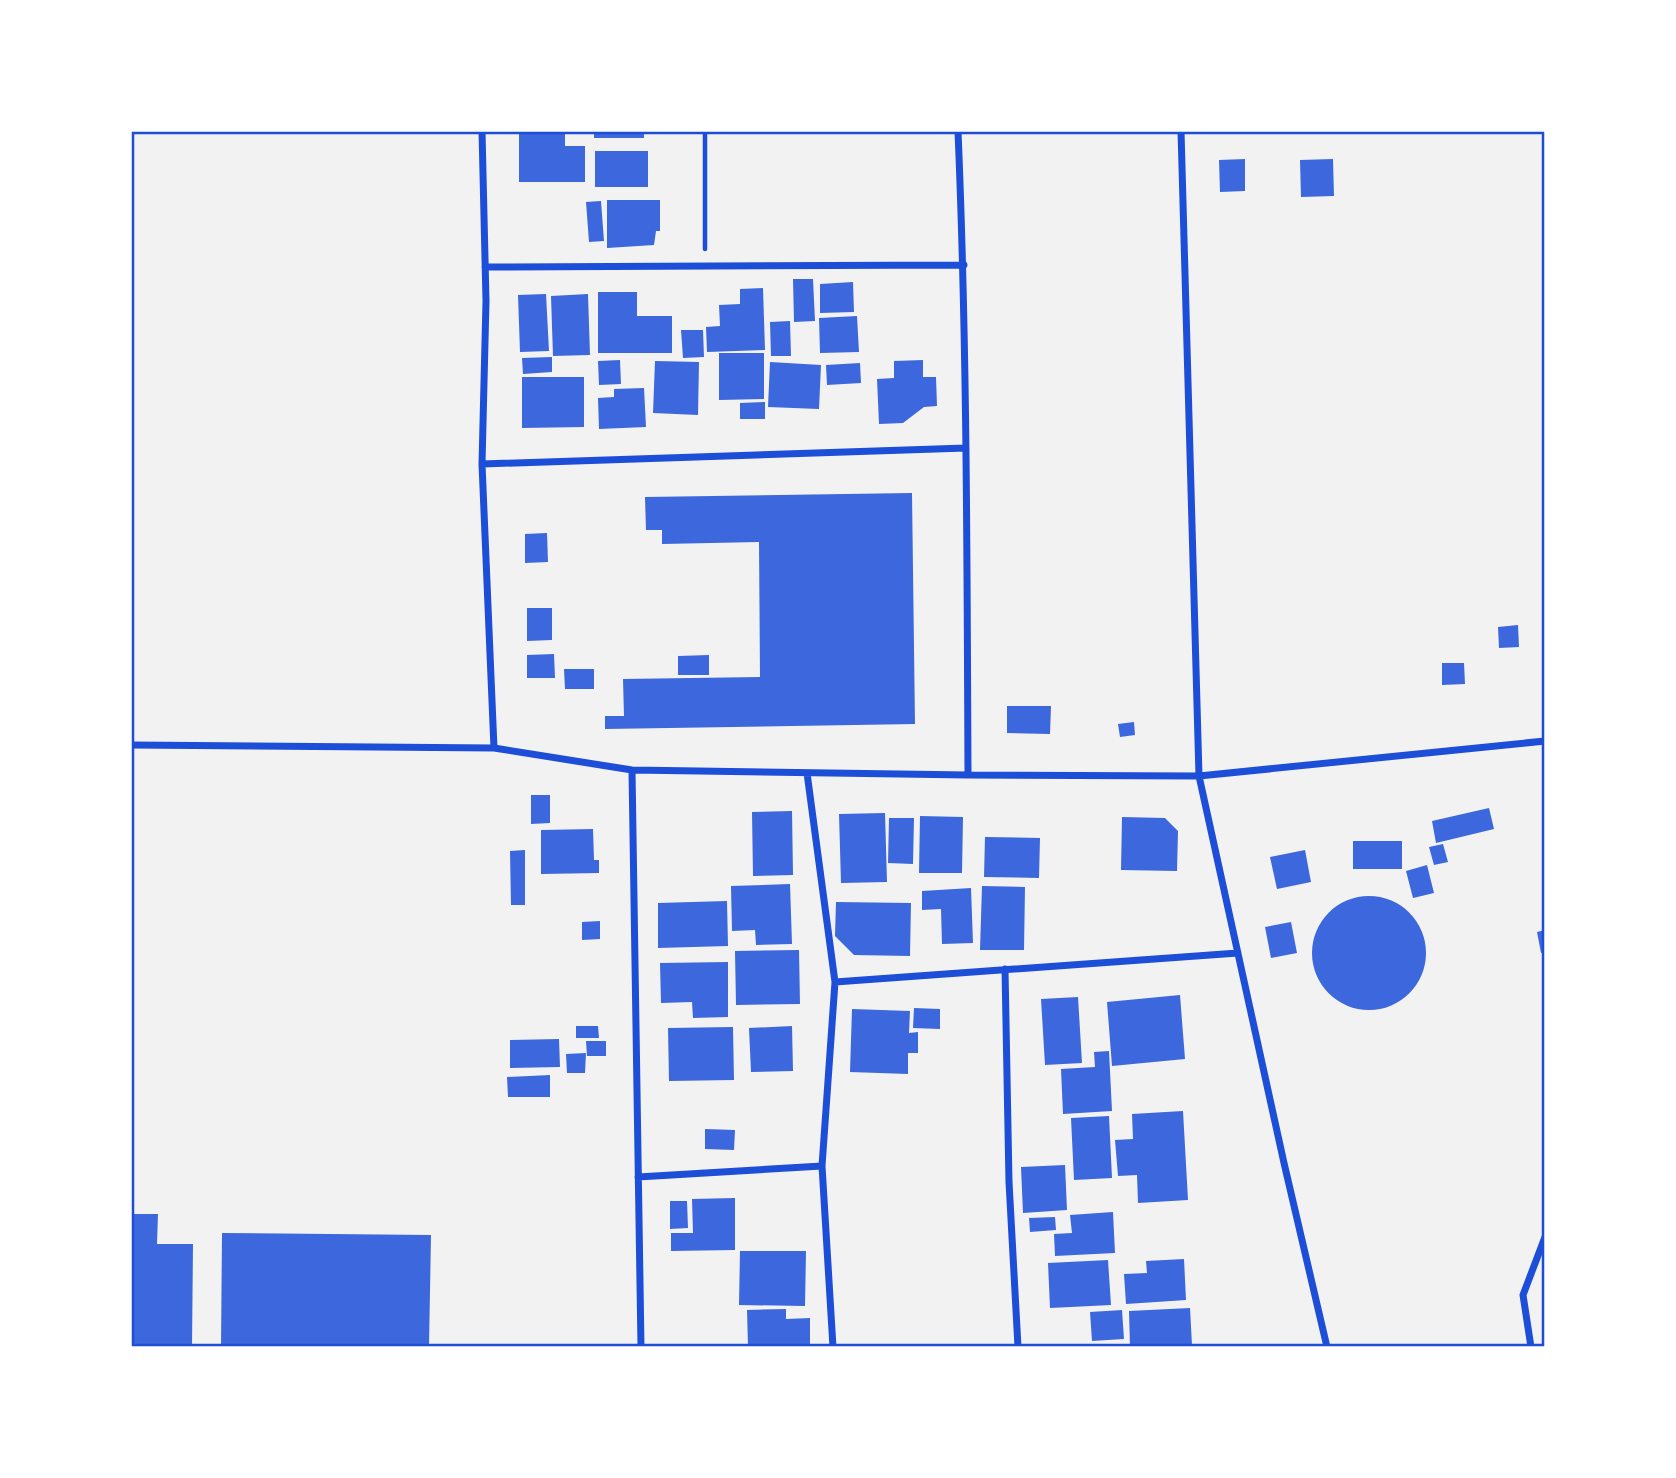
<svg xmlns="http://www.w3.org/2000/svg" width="1676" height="1478" font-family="Commissioner,sans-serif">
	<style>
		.building { fill: #3d67dc }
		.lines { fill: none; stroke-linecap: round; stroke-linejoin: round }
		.path { stroke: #1d4ed8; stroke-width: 4.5 }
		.minor { stroke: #1d4ed8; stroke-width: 7 }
		.neatline { fill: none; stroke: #1d4ed8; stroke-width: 2.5 }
	</style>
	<rect width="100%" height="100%" fill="#f2f2f2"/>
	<!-- building -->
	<path class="building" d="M519 131H565V146H585V182H519Z
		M594 131H644V138H594Z
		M595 151H648V187H595Z
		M1245 159V191L1220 192 1219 160Z
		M1333 159 1334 196 1301 197 1300 160Z
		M607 200H660V231H656L654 245 607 248Z
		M601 201 604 241 589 242 586 202Z
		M793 279H813L815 321 794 322Z
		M853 282 854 312 820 313V284Z
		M763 288 765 350 707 352 706 327 720 326 719 305 740 304V289Z
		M598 292H637V316H672V353H598Z
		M546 294 549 351 520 352 518 295Z
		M588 294 590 355 553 356 551 296Z
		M857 316 859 352 820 353 819 318Z
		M790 321 791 356H771L770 322Z
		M681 330H703L704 357 683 358Z
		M719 353H764V399L719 400Z
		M552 357V372L523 374 522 358Z
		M620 360 621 384 599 385 598 361Z
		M923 360V377H936L937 406 924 407 903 423 879 424 877 379 894 378V361Z
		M655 361 699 362 698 415 653 413Z
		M770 362 821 365 819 409 768 407Z
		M860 363 861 383 827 385 826 365Z
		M522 377H584V427L522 428Z
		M644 388 646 427 599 429 598 398 614 397V389Z
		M765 402V419H740V403Z
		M912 493 915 724 605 729V716H624L623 679 760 677 759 542 662 544V530H646L645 497Z
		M547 533 548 562 525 563V534Z
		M527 608H552V640L527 641Z
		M1518 625 1519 647 1499 648 1498 627Z
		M554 654 555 678H527V655Z
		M709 655V675H678V656Z
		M1442 663H1464L1465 684 1442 685Z
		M564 669H594V689H565Z
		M1007 706H1051L1050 734 1007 733Z
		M1134 722 1135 735 1120 737 1118 724Z
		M531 795H550V823L531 824Z
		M1489 808 1494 829 1436 843 1432 821Z
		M792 811 793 875 753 876 752 812Z
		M885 813 887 882 841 883 839 814Z
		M920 816 963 817 962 873H919Z
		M1122 817 1165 818 1178 831 1177 871 1121 870Z
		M889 818H914L913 864 888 863Z
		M593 829 594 860H599V873L541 874V830Z
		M985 837 1040 838 1039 878 984 877Z
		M1353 841H1402V869H1353Z
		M1443 844 1448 862 1434 865 1429 847Z
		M525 850V905H511L510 851Z
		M1305 850 1311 882 1277 889 1270 857Z
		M1427 865 1434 893 1413 898 1406 871Z
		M790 884 792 944 756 945 755 930 732 931 731 886Z
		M982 886 1025 887 1024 950H980Z
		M971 888 973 943 942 944 941 909 922 910V891Z
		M1312 953a57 57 0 1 1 114 0a57 57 0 1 1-114 0Z
		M727 901 728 946 658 948V903Z
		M836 902 911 903 910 956 854 955 835 936Z
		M600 921V939L582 940V922Z
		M1291 922 1297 953 1271 958 1265 927Z
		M1545 930V952L1541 953 1537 932Z
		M799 950 800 1004 736 1005 735 951Z
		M728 962V1017L693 1018 692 1002 661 1003 660 963Z
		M1180 995 1185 1059 1112 1066 1107 1002Z
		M1078 997 1082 1063 1045 1065 1041 999Z
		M914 1008 940 1009V1029L913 1028Z
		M852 1009 910 1011 909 1033 918 1032V1053H908V1074L850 1072Z
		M576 1026H598L599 1038H576Z
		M792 1026 793 1071 751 1072 749 1028Z
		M733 1027 734 1080 669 1081 668 1028Z
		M559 1039 560 1067 510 1068V1040Z
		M586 1041H606V1056H587Z
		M1109 1051 1112 1111 1063 1114 1061 1069 1095 1067 1094 1052Z
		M586 1053 585 1073H567L566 1054Z
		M550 1075V1097H508L507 1077Z
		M1183 1111 1188 1200 1138 1203 1137 1175 1118 1176 1115 1140 1133 1139 1132 1114Z
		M1109 1116 1112 1178 1074 1180 1071 1118Z
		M705 1129 735 1130 734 1150 705 1149Z
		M1065 1165 1067 1210 1023 1213 1021 1167Z
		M735 1198V1250L671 1251V1233H693L692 1199Z
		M670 1201H687L688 1228 670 1229Z
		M1113 1212 1115 1253 1055 1256 1054 1234 1072 1233 1070 1215Z
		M131 1214H158L157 1244H193L192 1347H131Z
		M1055 1217 1056 1230 1030 1232 1029 1218Z
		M222 1233 431 1235 429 1347H221Z
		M740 1251H806L805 1306 739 1305Z
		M1184 1259 1186 1300 1126 1304 1124 1274 1147 1273 1146 1261Z
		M1108 1260 1111 1305 1050 1308 1048 1263Z
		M1190 1308 1192 1345 1130 1347 1129 1311Z
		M786 1309V1319L810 1318V1347H748L747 1310Z
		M1122 1310 1124 1339 1092 1341 1090 1312Z"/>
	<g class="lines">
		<!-- path -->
		<path class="path" d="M705 249V131"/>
		<!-- minor -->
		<path class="minor" d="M482 131 486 301 482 464 494 748
			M958 131C967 346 967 560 968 775
			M1181 131 1199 776 1284 1163 1327 1347
			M485 267 964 265
			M482 464 966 448
			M131 745 494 748 632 770 968 775 1199 776 1545 741
			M632 770 641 1347
			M807 773 835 982 822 1166 833 1347
			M1005 969 1009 1182 1018 1347
			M835 982 1238 953
			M638 1177 822 1166
			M1531 1347 1523 1295 1545 1237"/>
	</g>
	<!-- border -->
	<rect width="1676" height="1478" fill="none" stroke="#ffffff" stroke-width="266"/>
	<rect x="133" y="133" width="1410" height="1212" class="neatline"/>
</svg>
